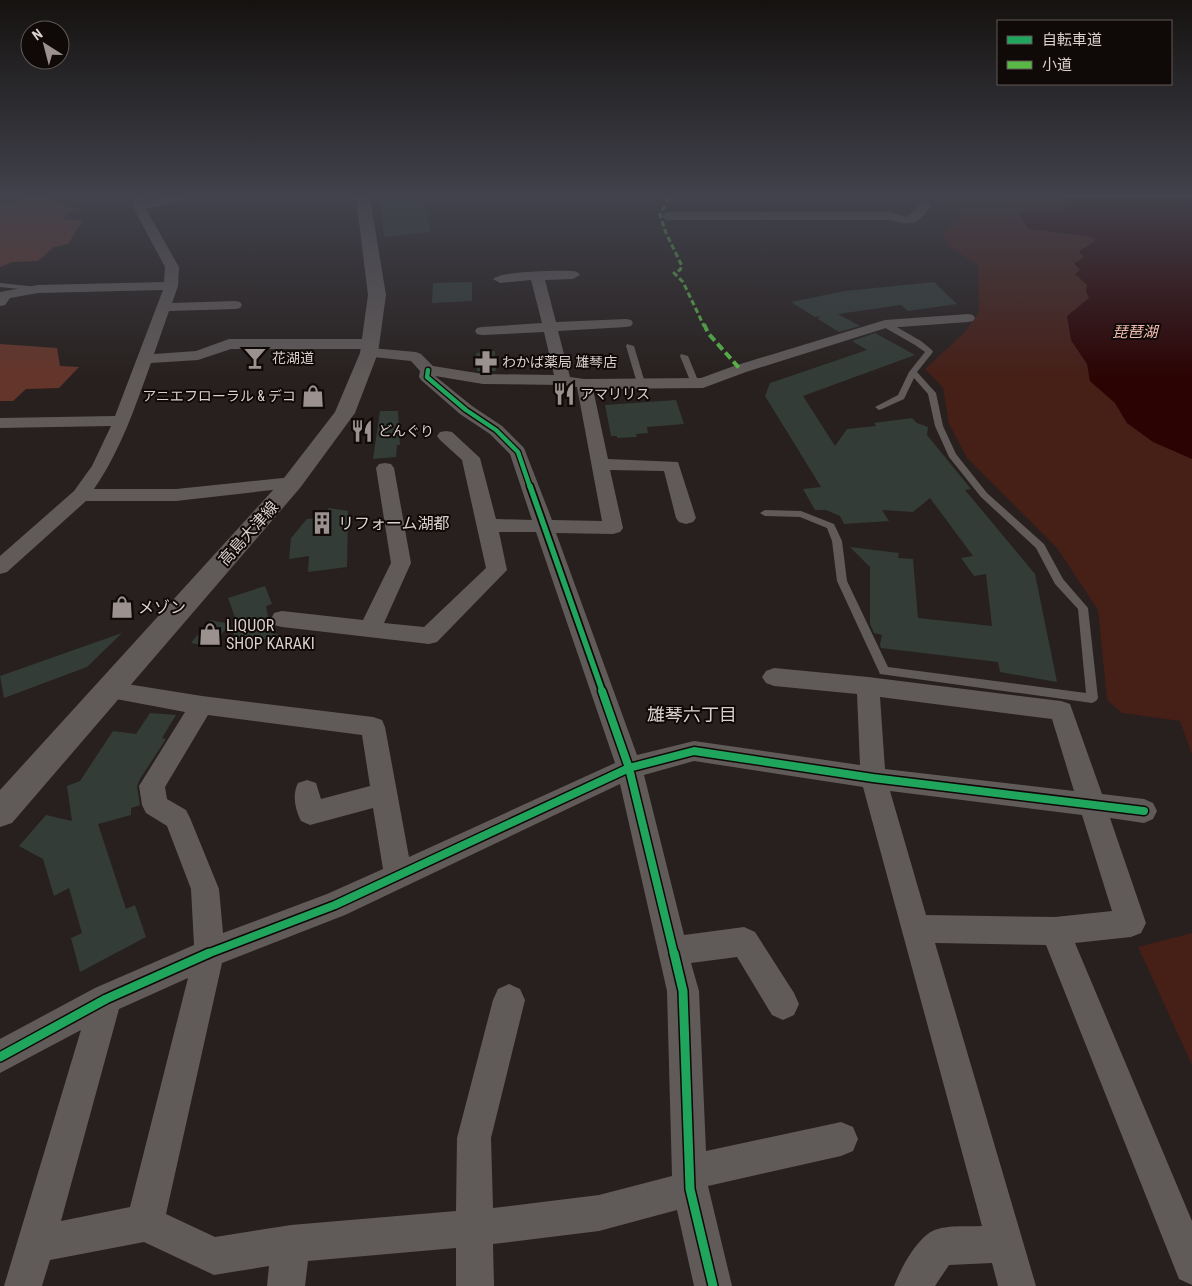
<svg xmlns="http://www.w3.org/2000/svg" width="1192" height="1286" font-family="'Roboto Condensed','Noto Sans JP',sans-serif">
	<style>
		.green { fill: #461f17 }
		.forest { fill: #64352a }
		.water { fill: #2c0303 }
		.building { fill: #333c37 }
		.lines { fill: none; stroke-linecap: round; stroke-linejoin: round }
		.lane { fill: #605a59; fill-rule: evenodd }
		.street { fill: #605a59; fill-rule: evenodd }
		.secondary { fill: #605a59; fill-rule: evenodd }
		.quiet-far1 { stroke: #58b947; stroke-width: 3; stroke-dasharray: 5.5 3; stroke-linecap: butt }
		.quiet { stroke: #58b947; stroke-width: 4; stroke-dasharray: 8 4; stroke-linecap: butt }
		.cycleway-far3-casing { stroke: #0f0907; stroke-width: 7 }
		.cycleway-far2-casing { stroke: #0f0907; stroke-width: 9 }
		.cycleway-far1-casing { stroke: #0f0907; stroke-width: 11 }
		.cycleway-casing { stroke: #0f0907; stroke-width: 12 }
		.cycleway-far3 { stroke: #20a55d; stroke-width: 4.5 }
		.cycleway-far2 { stroke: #20a55d; stroke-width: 5.5 }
		.cycleway-far1 { stroke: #20a55d; stroke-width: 8 }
		.cycleway { stroke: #20a55d; stroke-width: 9 }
		.labels { text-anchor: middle; stroke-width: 4; stroke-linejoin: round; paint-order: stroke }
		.far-poi-label { font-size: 14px; fill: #dad0cd; stroke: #0f0907; text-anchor: start }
		.far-water-label { font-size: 15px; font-style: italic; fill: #f5bfb2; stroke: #0f0907 }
		.poi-label { font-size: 16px; fill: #dad0cd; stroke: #0f0907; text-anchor: start }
		.street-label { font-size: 16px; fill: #dad0cd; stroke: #0f0907 }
		.neighbourhood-label { font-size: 18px; fill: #dad0cd; stroke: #0f0907 }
	</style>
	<rect width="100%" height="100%" fill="#27201e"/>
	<!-- green -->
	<path class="green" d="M950 198H1061L1066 201 1068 208C1051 212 1035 206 1019 213L1058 233 1087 236 1095 239C1094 244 1079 271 1076 274L1088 285 1089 298 1071 340 1087 364 1090 381 1115 403 1127 423 1192 459V755L1180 721 1122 713 1107 700 1098 610 1057 548 967 458 949 424 943 388 925 369 965 332 979 312 978 265 951 248 942 235 963 210 937 204Z
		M1192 933V1065L1138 947Z"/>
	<!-- forest -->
	<path class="forest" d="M21 198H50L51 204 68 202 67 206 83 210 66 213 65 219 83 220 68 244 54 247 38 261 13 262 0 267V204H14Z
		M0 344 57 348 60 366 79 367 59 388 26 389 13 401H0Z"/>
	<!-- water -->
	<path class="water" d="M1061 198H1192V459L1153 442 1127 423 1115 403 1090 381 1087 364 1071 340 1067 316 1089 298 1086 291 1087 285 1075 274 1080 270 1074 263 1084 258 1079 251 1094 242 1095 239 1087 236 1028 229 1018 212C1035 207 1050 212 1067 208L1063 205 1066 201Z"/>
	<!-- building -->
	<path class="building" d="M401 198H424L431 232 384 237 380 200Z
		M472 282V301L432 303 433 283Z
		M934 282 957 304 908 311 901 305 838 314 860 326 839 332 818 319 820 316 815 317 791 302 845 291Z
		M875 333 915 355 803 396 835 446 847 429 876 426 874 423 912 418 917 423 928 427 927 435 971 489 965 490 1035 574 1057 682 1000 672 998 662 881 648 880 645 882 635 874 633 870 624V567L850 547 899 553 898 558 913 559 918 618 992 626 986 574 974 576 961 558 973 556 930 498 913 512 882 510 889 521 844 524 840 516 826 510H815L803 489 821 487 765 396 770 383 867 350 852 341Z
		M495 351 496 371H477L476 353Z
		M676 400 684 424 647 427 648 433 636 434 637 437 617 438V436H611L605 405Z
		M380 411H398L400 445H397L396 457 373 459Z
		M329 508 348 511 347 567 308 572 309 556 289 559 291 538 307 519 319 518Z
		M265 586 272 604 266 606 271 633 280 635 236 647 232 625 238 626 228 598Z
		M210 620 230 624 211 647 191 643Z
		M122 633 87 667 4 698 0 676Z
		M150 713 176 715 162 738 166 739 140 779 137 786 140 805 131 808V815L98 824 126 909 135 905 146 937 80 972 71 938 82 933 69 888 54 896 43 859 19 846 46 815 72 821 67 786 80 781 113 731 136 734Z"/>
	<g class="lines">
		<!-- lane -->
		<path class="lane" d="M0 283 38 287 41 289 38 291 0 287Z
			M882 322H888L921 341 932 350 933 352 917 372 936 393 943 426 956 454 987 493 1044 544 1063 579 1088 608 1098 698 1096 701 1092 703 880 674 837 581 832 541 827 528 800 517 765 516 760 513 765 510 801 511 834 524 842 541 847 581 888 667 1086 693 1078 609 1055 584 1036 548 981 497 949 457 935 426 928 394 914 378 904 399 882 409 879 410 875 407 898 395 909 372 925 352 915 345 882 326Z
			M627 344 634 346 645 383 644 385 637 383 626 346Z
			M681 354 688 356 699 383 698 385 691 383 680 356Z"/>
		<!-- street -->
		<path class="street" d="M132 198H144V202L165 198H187L185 200 146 209 179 267 178 286 172 303 235 301 240 302 242 305 240 308 235 309 169 311 154 354 196 351 229 339H371L376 341 379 344 376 347 371 348 416 352 421 354 433 366 483 374 554 375 544 332 482 335 477 334 475 331 477 328 482 327 542 323 531 280 500 283 493 279C500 271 561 270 573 271 578 272 577 272 580 275L573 279 545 280 556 322 626 319 631 320 633 323 631 326 626 327 558 331 570 377 584 379 701 378 734 366 885 320 968 314 973 315 975 318 973 321 968 322 886 328 746 372 703 388 593 389 608 459 678 462 696 518 693 522 686 524 679 522 676 518 664 471 610 470 623 528 620 532 613 534 556 533 637 755 694 741 860 765 857 694 774 686 766 683 762 677 766 671 774 668 868 677 1061 701 1070 704 1102 794 1144 799 1153 803 1157 811 1153 819 1144 823 1110 818 1146 923 1141 933 1131 937 1075 943 1192 1221V1285L1179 1279 1046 945 935 943 1036 1286H998L992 1263 949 1265 935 1286H894C901 1268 919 1233 938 1229 951 1225 968 1227 982 1226L863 787 694 761 644 775 684 935 744 927 755 932 794 993 799 1004 794 1015 783 1020 772 1015 737 957 691 963 699 991 706 1151 841 1122 853 1127 858 1139 853 1151 841 1156 708 1186 732 1286H694L677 1210 599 1231 493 1244 494 1286H456V1248L308 1261 305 1286H267L269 1266 214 1275 144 1242 50 1260 42 1286H4L81 1030 0 1073V1039L95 988 194 945 191 889 167 826 146 813 142 805 139 786 185 712 100 696 96 690 100 684 108 681 202 696 373 717 382 720 385 727 409 857 615 763 536 532H499L507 570 437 642 429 644 282 627 274 625 271 619 274 613 282 611 363 620 391 563 376 468 379 464 385 463 391 464 394 468 411 563 384 623 424 627 486 568 462 460 440 440 437 436 440 432 446 431 452 432 480 458 496 519 532 520 510 454 490 434 460 414 421 380 419 377 420 371 411 361 364 356 361 353 364 350 368 349H231L198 360 151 363C135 407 121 450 94 489H176L292 477 299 479 301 483 299 487 176 501H86L7 572 0 574V556L74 491 92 466 111 426 0 428V418L115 416 163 290 38 293 10 298 5 305 0 306V292L38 285 164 282 165 267 133 207ZM435 376 483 384 563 385 577 387 602 521 552 520 524 448 502 426 472 406ZM880 697 1052 719 1074 791 885 769ZM208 715 362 735 370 786 321 799 316 783 307 780 298 783C292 795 295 809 301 821L310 825 373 808 383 869 327 894 223 933 219 889 190 818 186 810 167 799 165 787ZM620 784 667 991 672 1176 599 1195 493 1208 491 1138 525 1000 520 989 509 984 498 989 493 1000 457 1138 456 1211 291 1225 215 1237 166 1214 222 963 345 915ZM890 791 1082 815 1112 911 1055 917 926 915ZM188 978 130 1207 61 1221 119 1009Z
			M925 202 931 206C915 227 913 225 889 220H667L661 216 667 212H889L907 217 921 204Z"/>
		<!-- secondary -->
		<path class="secondary" d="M356 198H370L386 295 378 353 355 413 300 488 12 823 0 827V790L284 478 335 412 360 353 368 295Z"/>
		<!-- quiet-far1 -->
		<path class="quiet-far1" d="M669 198 660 215 666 233 682 266 680 270 674 273 683 282 704 326"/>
		<!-- quiet -->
		<path class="quiet" d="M704 324 708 333 740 369"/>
		<defs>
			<path id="cycleway-far3" d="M428 370 427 377 466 410 496 430 518 452 530 487"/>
			<path id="cycleway-far2" d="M530 486 603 693"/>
			<path id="cycleway-far1" d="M602 691 629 768 674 954
				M207 954 335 905 629 768 694 751 873 778 1144 811"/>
			<path id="cycleway" d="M674 953 683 991 690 1189 713 1286
				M0 1057 106 999 209 953"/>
		</defs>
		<!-- cycleway-far3 casing -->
		<use href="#cycleway-far3" class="cycleway-far3-casing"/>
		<!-- cycleway-far2 casing -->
		<use href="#cycleway-far2" class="cycleway-far2-casing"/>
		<!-- cycleway-far1 casing -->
		<use href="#cycleway-far1" class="cycleway-far1-casing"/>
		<!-- cycleway casing -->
		<use href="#cycleway" class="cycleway-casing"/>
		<!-- cycleway-far3 -->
		<use href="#cycleway-far3" class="cycleway-far3"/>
		<!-- cycleway-far2 -->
		<use href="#cycleway-far2" class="cycleway-far2"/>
		<!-- cycleway-far1 -->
		<use href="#cycleway-far1" class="cycleway-far1"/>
		<!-- cycleway -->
		<use href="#cycleway" class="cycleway"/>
	</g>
	<!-- sky -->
	<linearGradient id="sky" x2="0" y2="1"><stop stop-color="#151210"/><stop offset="0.52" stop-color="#41424c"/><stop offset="1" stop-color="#41424c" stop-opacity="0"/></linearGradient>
	<rect width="1192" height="378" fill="url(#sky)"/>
	<!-- icons -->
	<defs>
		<symbol id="bar-bare" viewBox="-9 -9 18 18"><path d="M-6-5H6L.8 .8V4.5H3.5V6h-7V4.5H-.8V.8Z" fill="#9b9290" stroke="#0f0907" stroke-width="2.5" paint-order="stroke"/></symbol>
		<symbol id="pharmacy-bare" viewBox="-9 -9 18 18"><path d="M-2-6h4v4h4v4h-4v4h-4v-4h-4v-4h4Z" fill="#9b9290" stroke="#0f0907" stroke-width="2.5" paint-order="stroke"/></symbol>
		<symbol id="restaurant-bare" viewBox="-9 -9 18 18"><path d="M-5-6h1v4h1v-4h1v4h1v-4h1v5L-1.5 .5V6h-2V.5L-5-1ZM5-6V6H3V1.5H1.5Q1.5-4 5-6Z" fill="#9b9290" stroke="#0f0907" stroke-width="2.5" paint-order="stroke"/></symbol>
		<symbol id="shop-bare" viewBox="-9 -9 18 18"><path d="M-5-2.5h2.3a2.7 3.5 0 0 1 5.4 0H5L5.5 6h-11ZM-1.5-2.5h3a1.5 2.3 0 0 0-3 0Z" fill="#9b9290" stroke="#0f0907" stroke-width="2.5" paint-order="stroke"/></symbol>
		<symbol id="building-bare" viewBox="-9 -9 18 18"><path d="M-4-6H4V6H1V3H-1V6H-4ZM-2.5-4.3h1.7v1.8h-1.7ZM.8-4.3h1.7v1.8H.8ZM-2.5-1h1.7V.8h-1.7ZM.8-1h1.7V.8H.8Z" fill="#9b9290" stroke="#0f0907" stroke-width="2.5" paint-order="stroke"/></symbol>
	</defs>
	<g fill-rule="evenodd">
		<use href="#bar-bare" x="239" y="342" width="32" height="32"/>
		<use href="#pharmacy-bare" x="470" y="346" width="32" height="32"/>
		<use href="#restaurant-bare" x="548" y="378" width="32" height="32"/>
		<use href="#shop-bare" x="297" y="380" width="32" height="32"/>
		<use href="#restaurant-bare" x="346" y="415" width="32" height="32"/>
		<use href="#building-bare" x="306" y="507" width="32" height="32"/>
		<use href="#shop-bare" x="106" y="591" width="32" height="32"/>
		<use href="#shop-bare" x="194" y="618" width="32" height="32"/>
	</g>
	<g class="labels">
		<!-- far-poi labels -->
		<g class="far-poi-label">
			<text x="272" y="363">花湖道</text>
			<text x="502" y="367">わかば薬局 雄琴店</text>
			<text x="580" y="399">アマリリス</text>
			<text x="296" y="401" text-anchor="end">アニエフローラル &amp; デコ</text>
			<text x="378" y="436">どんぐり</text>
		</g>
		<!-- far-water labels -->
		<g class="far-water-label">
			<text x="1135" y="337">琵琶湖</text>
		</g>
		<!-- poi labels -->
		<g class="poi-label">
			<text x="338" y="529">リフォーム湖都</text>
			<text x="138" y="613">メゾン</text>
			<text x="226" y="631">LIQUOR<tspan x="226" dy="18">SHOP KARAKI</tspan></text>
		</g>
		<!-- street labels -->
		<g class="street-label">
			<text transform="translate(248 533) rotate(-48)" y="6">高島大津線</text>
		</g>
		<!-- neighbourhood labels -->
		<g class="neighbourhood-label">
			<text x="692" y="721">雄琴六丁目</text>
		</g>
	</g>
	<!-- legend -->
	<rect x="997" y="20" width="175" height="65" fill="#0f0907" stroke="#605956"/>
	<rect x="1007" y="36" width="25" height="8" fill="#20a55d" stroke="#605956"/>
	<text x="1042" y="45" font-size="15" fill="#dad0cd">自転車道</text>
	<rect x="1007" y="61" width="25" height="8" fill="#58b947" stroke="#605956"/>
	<text x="1042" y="70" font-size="15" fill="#dad0cd">小道</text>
	<!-- north arrow -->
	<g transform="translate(45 45) rotate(324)"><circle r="24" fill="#0f0907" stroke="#605956"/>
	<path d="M0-4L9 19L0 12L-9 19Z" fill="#9b9290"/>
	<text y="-8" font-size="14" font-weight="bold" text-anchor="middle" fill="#dad0cd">N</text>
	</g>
</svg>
